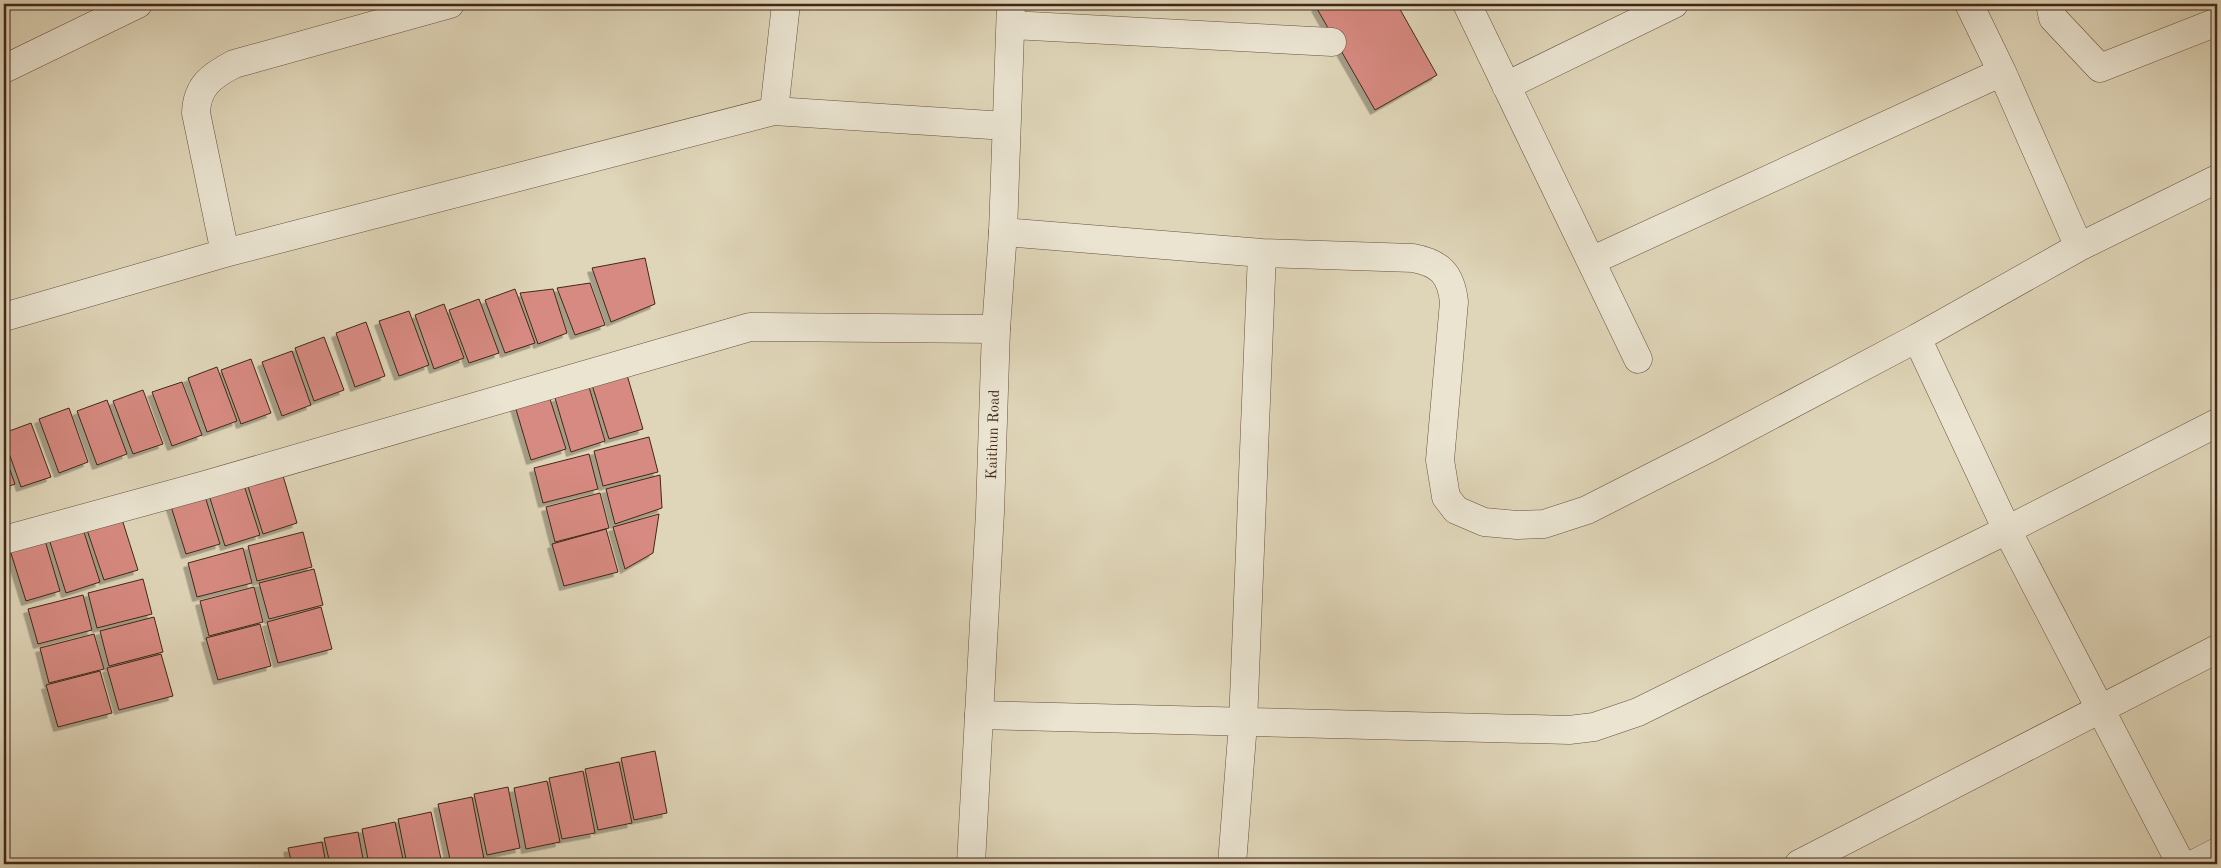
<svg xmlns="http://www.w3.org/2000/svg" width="2221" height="868" font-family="'Old Standard TT',serif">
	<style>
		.building { fill: #d78a81; stroke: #412717; filter: url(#shadow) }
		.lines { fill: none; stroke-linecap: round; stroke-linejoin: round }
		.minor-casing { stroke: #68523f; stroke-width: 29 }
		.tertiary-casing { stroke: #68523f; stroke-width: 29 }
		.minor { stroke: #eae4d1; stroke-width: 28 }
		.tertiary { stroke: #eae4d1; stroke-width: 28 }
		.labels { text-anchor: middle; stroke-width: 4; stroke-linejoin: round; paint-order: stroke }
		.street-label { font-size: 15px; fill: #412717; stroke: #eae4d1 }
	</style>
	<defs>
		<filter id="shadow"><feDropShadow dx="-4.5" dy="4.5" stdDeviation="0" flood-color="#0004"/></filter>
	</defs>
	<rect width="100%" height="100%" fill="#dfd5b8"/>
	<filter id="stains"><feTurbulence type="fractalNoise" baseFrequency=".004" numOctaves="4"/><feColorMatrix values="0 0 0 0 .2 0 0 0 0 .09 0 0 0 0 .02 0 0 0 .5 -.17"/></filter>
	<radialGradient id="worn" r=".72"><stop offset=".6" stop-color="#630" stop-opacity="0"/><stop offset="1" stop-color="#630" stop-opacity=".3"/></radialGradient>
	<!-- building -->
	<path class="building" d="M1322 4H1397L1437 75 1375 110 1316 7Z
		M645 258 655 304 611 322 592 268Z
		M590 283 605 325 575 335 557 288Z
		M515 289 535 343 505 353 485 300Z
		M553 289 567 333 538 344 520 293Z
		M479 299 499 353 469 363 449 310Z
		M444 304 464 358 434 369 415 315Z
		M409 311 429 365 399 376 379 321Z
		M366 322 385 376 355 387 336 333Z
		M324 337 344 390 314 401 295 348Z
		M292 351 311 405 282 416 262 362Z
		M251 359 271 413 241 424 221 370Z
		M217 367 237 421 207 432 188 378Z
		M627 375 643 429 609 439 592 385Z
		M182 382 202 435 172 446 152 392Z
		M589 387 605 441 571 452 555 398Z
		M143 390 163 444 133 454 113 401Z
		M549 396 566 449 531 460 515 406Z
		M107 400 127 454 97 465 77 411Z
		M69 408 88 462 59 473 39 419Z
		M31 423 51 477 21 487 4 439V433Z
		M649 437 658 472 603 486 594 451Z
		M4 453 15 484 4 488Z
		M589 454 598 489 543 503 534 468Z
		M281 469 297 523 263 534 246 480Z
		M660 475 662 508 615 524 606 489Z
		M243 482 260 535 225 546 208 492Z
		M203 490 220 544 186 554 169 500Z
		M600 493 609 528 555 542 546 507Z
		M659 514 653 553 625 569 613 527Z
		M121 516 138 570 104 580 86 527Z
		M83 529 100 582 66 593 49 539Z
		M606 529 618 572 564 586 552 544Z
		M303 532 312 567 257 581 248 546Z
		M44 537 60 591 26 601 9 547Z
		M243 548 252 583 197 597 188 563Z
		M314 569 323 605 269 619 259 583Z
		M143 579 152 614 97 628 88 593Z
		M254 587 263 622 209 636 200 601Z
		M83 595 92 630 38 644 28 609Z
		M321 607 332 649 278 663 267 622Z
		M154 617 163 652 109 666 100 631Z
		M260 624 271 666 218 680 206 638Z
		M94 634 104 669 49 683 40 648Z
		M161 654 173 696 119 710 107 668Z
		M100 671 112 713 58 727 46 685Z
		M4 731 8 746 4 747Z
		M655 751 667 813 634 820 621 758Z
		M619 762 632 823 598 830 585 769Z
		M583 771 595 833 562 839 549 778Z
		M547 781 560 842 526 849 514 788Z
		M508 787 520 848 487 855 474 794Z
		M472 797 484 859 451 864 438 804Z
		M431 812 442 864H407L398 819Z
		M395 822 404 864H369L362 829Z
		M358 832 364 864H330L324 838Z
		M322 842 326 864H292L288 848Z"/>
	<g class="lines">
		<defs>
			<path id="minor" d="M1467 4 1638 359
				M1969 4 2002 72 2079 247
				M2050 4 2053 18 2100 68 2217 22
				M1011 25 1332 42
				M4 69 138 4
				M1506 86 1674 4
				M774 111 786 4
				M1003 232 1262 253 1413 258C1440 263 1451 274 1454 302L1440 460 1446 497 1456 510 1484 522 1517 525 1544 524 1587 510 1709 448 1917 338 2079 247 2217 179
				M225 253 196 113C197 86 211 76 234 64L450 4
				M1591 261 2002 72
				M4 317 225 253 774 111 1006 126
				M1917 338 2007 530 2181 864
				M4 540 205 485 750 327 996 329
				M979 715 1569 730 1594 727 1638 712 2007 530 2217 423
				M1232 864 1243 723 1262 253
				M1799 864 2217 649
				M2194 864 2217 852"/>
			<g id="tertiary">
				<path id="s1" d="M971 864 990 512 996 329 1003 232 1011 4"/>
			</g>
		</defs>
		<!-- minor casing -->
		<use href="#minor" class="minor-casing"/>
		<!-- tertiary casing -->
		<use href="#tertiary" class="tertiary-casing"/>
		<!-- minor -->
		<use href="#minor" class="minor"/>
		<!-- tertiary -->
		<use href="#tertiary" class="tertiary"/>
	</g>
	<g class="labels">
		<!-- street labels -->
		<g class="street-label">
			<text dy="5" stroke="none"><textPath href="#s1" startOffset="430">Kaithun Road</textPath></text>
		</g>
	</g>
	<!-- margin -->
	<rect width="2221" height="868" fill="none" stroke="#dfd5b8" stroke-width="20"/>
	<rect x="5" y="5" width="2211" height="858" fill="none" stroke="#412717" stroke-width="2.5"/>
	<rect x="10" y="10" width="2201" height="848" fill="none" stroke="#412717"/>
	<rect width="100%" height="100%" filter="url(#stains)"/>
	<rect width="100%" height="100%" fill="url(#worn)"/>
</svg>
